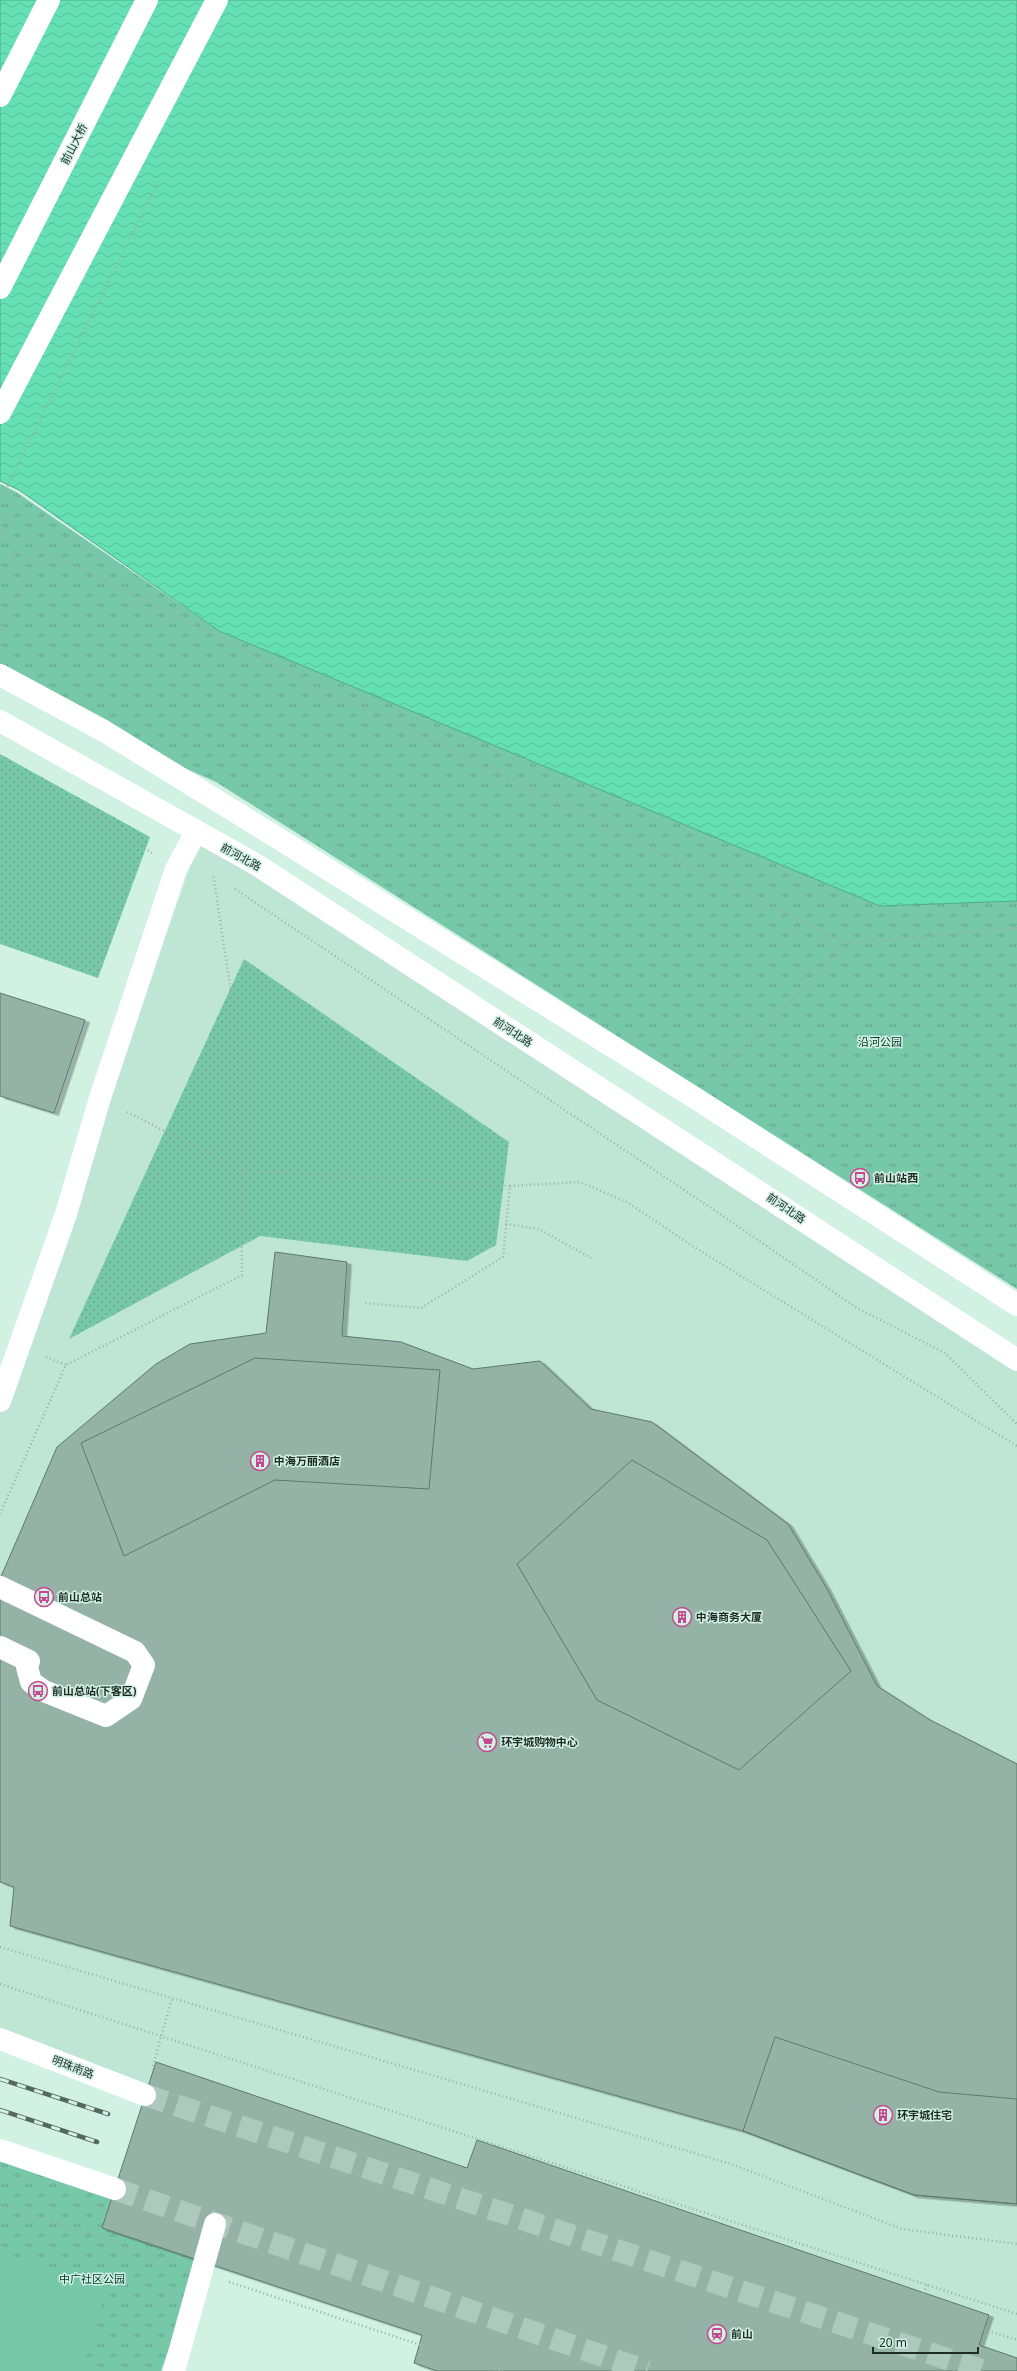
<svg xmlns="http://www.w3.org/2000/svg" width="1017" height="2371" font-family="'Noto Sans','Noto Sans SC',sans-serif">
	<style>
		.built { fill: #bfe6d5 }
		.grass { fill: url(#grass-dots) }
		.park { fill: url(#park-tufts) }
		.pitch { fill: #77c8a9 }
		.water { fill: url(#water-waves); stroke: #50a989 }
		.building { fill: #94b3a6; stroke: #5c796d; filter: url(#shadow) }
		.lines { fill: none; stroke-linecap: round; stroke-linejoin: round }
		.major-tunnel { stroke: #adc9bd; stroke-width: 22; stroke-dasharray: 22 11; stroke-linecap: butt }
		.path { stroke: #98b1a6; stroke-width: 2.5; stroke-dasharray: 1 3; stroke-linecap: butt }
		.minor { stroke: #fff; stroke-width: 22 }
		.major { stroke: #fff; stroke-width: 22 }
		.rail-casing { stroke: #55675f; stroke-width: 4.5 }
		.rail { stroke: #d1f1e3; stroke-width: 3; stroke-dasharray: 9; stroke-linecap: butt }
		.labels { text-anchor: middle; stroke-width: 3; stroke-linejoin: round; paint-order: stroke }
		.street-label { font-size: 11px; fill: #1e2a25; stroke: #d1f1e3 }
		.park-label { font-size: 11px; fill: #003827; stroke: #d1f1e3 }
		.poi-label { font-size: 11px; font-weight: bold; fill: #1e2a25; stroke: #d1f1e3; text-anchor: start }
	</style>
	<defs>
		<pattern id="grass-dots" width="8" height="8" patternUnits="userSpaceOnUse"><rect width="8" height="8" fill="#77c8a9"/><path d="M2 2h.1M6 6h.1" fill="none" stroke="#61a389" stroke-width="1.8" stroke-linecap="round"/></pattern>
		<pattern id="park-tufts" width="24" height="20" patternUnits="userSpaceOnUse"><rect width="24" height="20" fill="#77c8a9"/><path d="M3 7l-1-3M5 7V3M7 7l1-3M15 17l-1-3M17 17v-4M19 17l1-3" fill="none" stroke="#61a389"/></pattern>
		<pattern id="water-waves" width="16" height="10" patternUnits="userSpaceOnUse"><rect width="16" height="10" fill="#65dfb4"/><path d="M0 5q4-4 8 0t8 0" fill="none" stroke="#57c09b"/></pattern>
		<filter id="shadow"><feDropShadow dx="4.5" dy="2.5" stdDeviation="0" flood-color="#0004"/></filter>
	</defs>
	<rect width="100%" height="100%" fill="#d1f1e3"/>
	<!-- built -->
	<path class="built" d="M196 832 1017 1352V2371L0 2038V1403L189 870Z"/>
	<!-- grass -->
	<path class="grass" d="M0 754 150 837 98 978 0 944Z
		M244 959 509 1142 496 1245 467 1261 260 1236 69 1339Z"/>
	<!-- park -->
	<path class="park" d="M0 484 16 492 219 631 880 906 1017 901V1289L216 782 0 686Z
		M0 2151 214 2224 161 2371H0Z"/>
	<!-- pitch -->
	<path class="pitch" d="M4 2254 107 2288 81 2371H0V2269Z"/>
	<!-- water -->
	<path class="water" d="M0 0H1017V901L880 906 219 631 19 490 0 481Z"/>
	<!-- building -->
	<path class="building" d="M0 993 85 1020 54 1113 0 1096Z
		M275 1252 347 1262 342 1336 401 1342 473 1369 540 1361 591 1409 652 1422 788 1524 827 1589 877 1686 930 1720 1017 1764V2204L914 2195 743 2131 10 1926 14 1887 0 1882V1579L57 1447 156 1364 190 1344 266 1333Z
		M255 1358 440 1370 429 1489 275 1480 124 1556 81 1443Z
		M632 1460 767 1540 851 1671 739 1770 597 1700 517 1564Z
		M775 2037 939 2092 1017 2099V2204L914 2195 743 2131Z
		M156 2062 467 2168 477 2140 989 2315 979 2345 1017 2358V2371H437L414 2363 422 2335 102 2228Z"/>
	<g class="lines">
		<!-- major-tunnel -->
		<path class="major-tunnel" d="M145 2095 984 2371
			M115 2189 647 2371"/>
		<!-- path -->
		<path class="path" d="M0 501 159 180
			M0 516 11 521 0 544
			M0 530 846 943 1017 928
			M0 585 17 552 34 561 0 632
			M79 802 152 853
			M235 889 717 1212 857 1308 945 1353 1017 1424
			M717 1076 846 943
			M127 1112 241 1170 510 1186 503 1257 421 1308 364 1303
			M510 1186 580 1182 627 1202 694 1247 1017 1446
			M506 1224 539 1229 593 1259
			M46 1357 66 1365
			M0 1514 66 1365 242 1275 240 1050 213 874
			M0 1947 731 2164 902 2229 1017 2244
			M0 1984 1017 2314
			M153 2066 172 1998
			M0 2204 174 2263
			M229 2282 500 2371
			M927 2285 917 2309 969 2325 954 2371
			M969 2325 1017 2340"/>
		<!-- minor -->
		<path class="minor" d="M0 1401 66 1214 100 1098 176 869 196 832
			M0 1587 135 1652 144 1665 131 1699 106 1716 44 1691 31 1682 27 1667 29 1661 0 1647
			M174 2371 215 2224"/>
		<!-- major -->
		<path class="major" d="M0 96 49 0
			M0 288 147 0
			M0 413 217 0
			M0 675 104 731 276 837 695 1098 1017 1305
			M0 721 257 865 1017 1360
			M0 2039 145 2095
			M0 2150 115 2189"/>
		<defs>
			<path id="rail" d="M0 2079 108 2114
				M0 2110 97 2142"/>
		</defs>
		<!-- rail casing -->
		<use href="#rail" class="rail-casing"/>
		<!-- rail -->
		<use href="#rail" class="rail"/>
	</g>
	<!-- icons -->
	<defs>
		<symbol id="bus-ring" viewBox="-11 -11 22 22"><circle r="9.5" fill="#d1f1e3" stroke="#c64792" stroke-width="1.5"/><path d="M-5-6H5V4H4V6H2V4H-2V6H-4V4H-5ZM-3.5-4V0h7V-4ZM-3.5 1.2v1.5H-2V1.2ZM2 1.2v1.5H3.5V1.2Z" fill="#c64792"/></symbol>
		<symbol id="building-ring" viewBox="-11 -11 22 22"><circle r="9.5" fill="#d1f1e3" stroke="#c64792" stroke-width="1.5"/><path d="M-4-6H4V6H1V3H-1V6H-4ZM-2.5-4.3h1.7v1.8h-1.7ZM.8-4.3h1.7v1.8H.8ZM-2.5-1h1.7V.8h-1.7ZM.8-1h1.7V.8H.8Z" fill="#c64792"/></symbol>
		<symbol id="supermarket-ring" viewBox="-11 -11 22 22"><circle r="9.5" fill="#d1f1e3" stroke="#c64792" stroke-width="1.5"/><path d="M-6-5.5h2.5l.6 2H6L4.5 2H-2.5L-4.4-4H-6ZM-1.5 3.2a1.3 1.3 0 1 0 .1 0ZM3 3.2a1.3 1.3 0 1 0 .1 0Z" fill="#c64792"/></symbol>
		<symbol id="station-ring" viewBox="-11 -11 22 22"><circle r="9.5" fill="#d1f1e3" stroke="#c64792" stroke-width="1.5"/><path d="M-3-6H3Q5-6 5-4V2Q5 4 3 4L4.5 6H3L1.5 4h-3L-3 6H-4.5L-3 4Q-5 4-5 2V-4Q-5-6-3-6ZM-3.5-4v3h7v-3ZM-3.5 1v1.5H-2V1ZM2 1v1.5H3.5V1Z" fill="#c64792"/></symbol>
	</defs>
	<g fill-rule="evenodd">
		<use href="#bus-ring" x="849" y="1167" width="22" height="22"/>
		<use href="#building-ring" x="249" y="1450" width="22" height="22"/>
		<use href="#bus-ring" x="33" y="1586" width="22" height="22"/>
		<use href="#building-ring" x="671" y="1606" width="22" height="22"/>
		<use href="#bus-ring" x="27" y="1680" width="22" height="22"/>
		<use href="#supermarket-ring" x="476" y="1731" width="22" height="22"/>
		<use href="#building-ring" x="872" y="2104" width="22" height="22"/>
		<use href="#station-ring" x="706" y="2323" width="22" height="22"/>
	</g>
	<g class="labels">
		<!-- street labels -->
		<g class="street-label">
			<text transform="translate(74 144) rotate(-63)" y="4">前山大桥</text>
			<text transform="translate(241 857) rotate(29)" y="4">前河北路</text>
			<text transform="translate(513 1032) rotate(33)" y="4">前河北路</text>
			<text transform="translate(786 1208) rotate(34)" y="4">前河北路</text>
			<text transform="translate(73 2067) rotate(21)" y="4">明珠南路</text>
		</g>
		<!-- park labels -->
		<g class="park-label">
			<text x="880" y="1046">沿河公园</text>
			<text x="92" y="2283">中广社区公园</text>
		</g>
		<!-- poi labels -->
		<g class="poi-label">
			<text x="874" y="1182">前山站西</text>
			<text x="274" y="1465">中海万丽酒店</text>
			<text x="58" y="1601">前山总站</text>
			<text x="696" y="1621">中海商务大厦</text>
			<text x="52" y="1695">前山总站(下客区)</text>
			<text x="501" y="1746">环宇城购物中心</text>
			<text x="897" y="2119">环宇城住宅</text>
			<text x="731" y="2338">前山</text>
		</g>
	</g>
	<!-- scale -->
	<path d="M873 2347v6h105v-6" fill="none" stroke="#1e2a25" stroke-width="2"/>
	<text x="879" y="2347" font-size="12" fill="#1e2a25" stroke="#d1f1e3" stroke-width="3" paint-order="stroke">20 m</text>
</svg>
